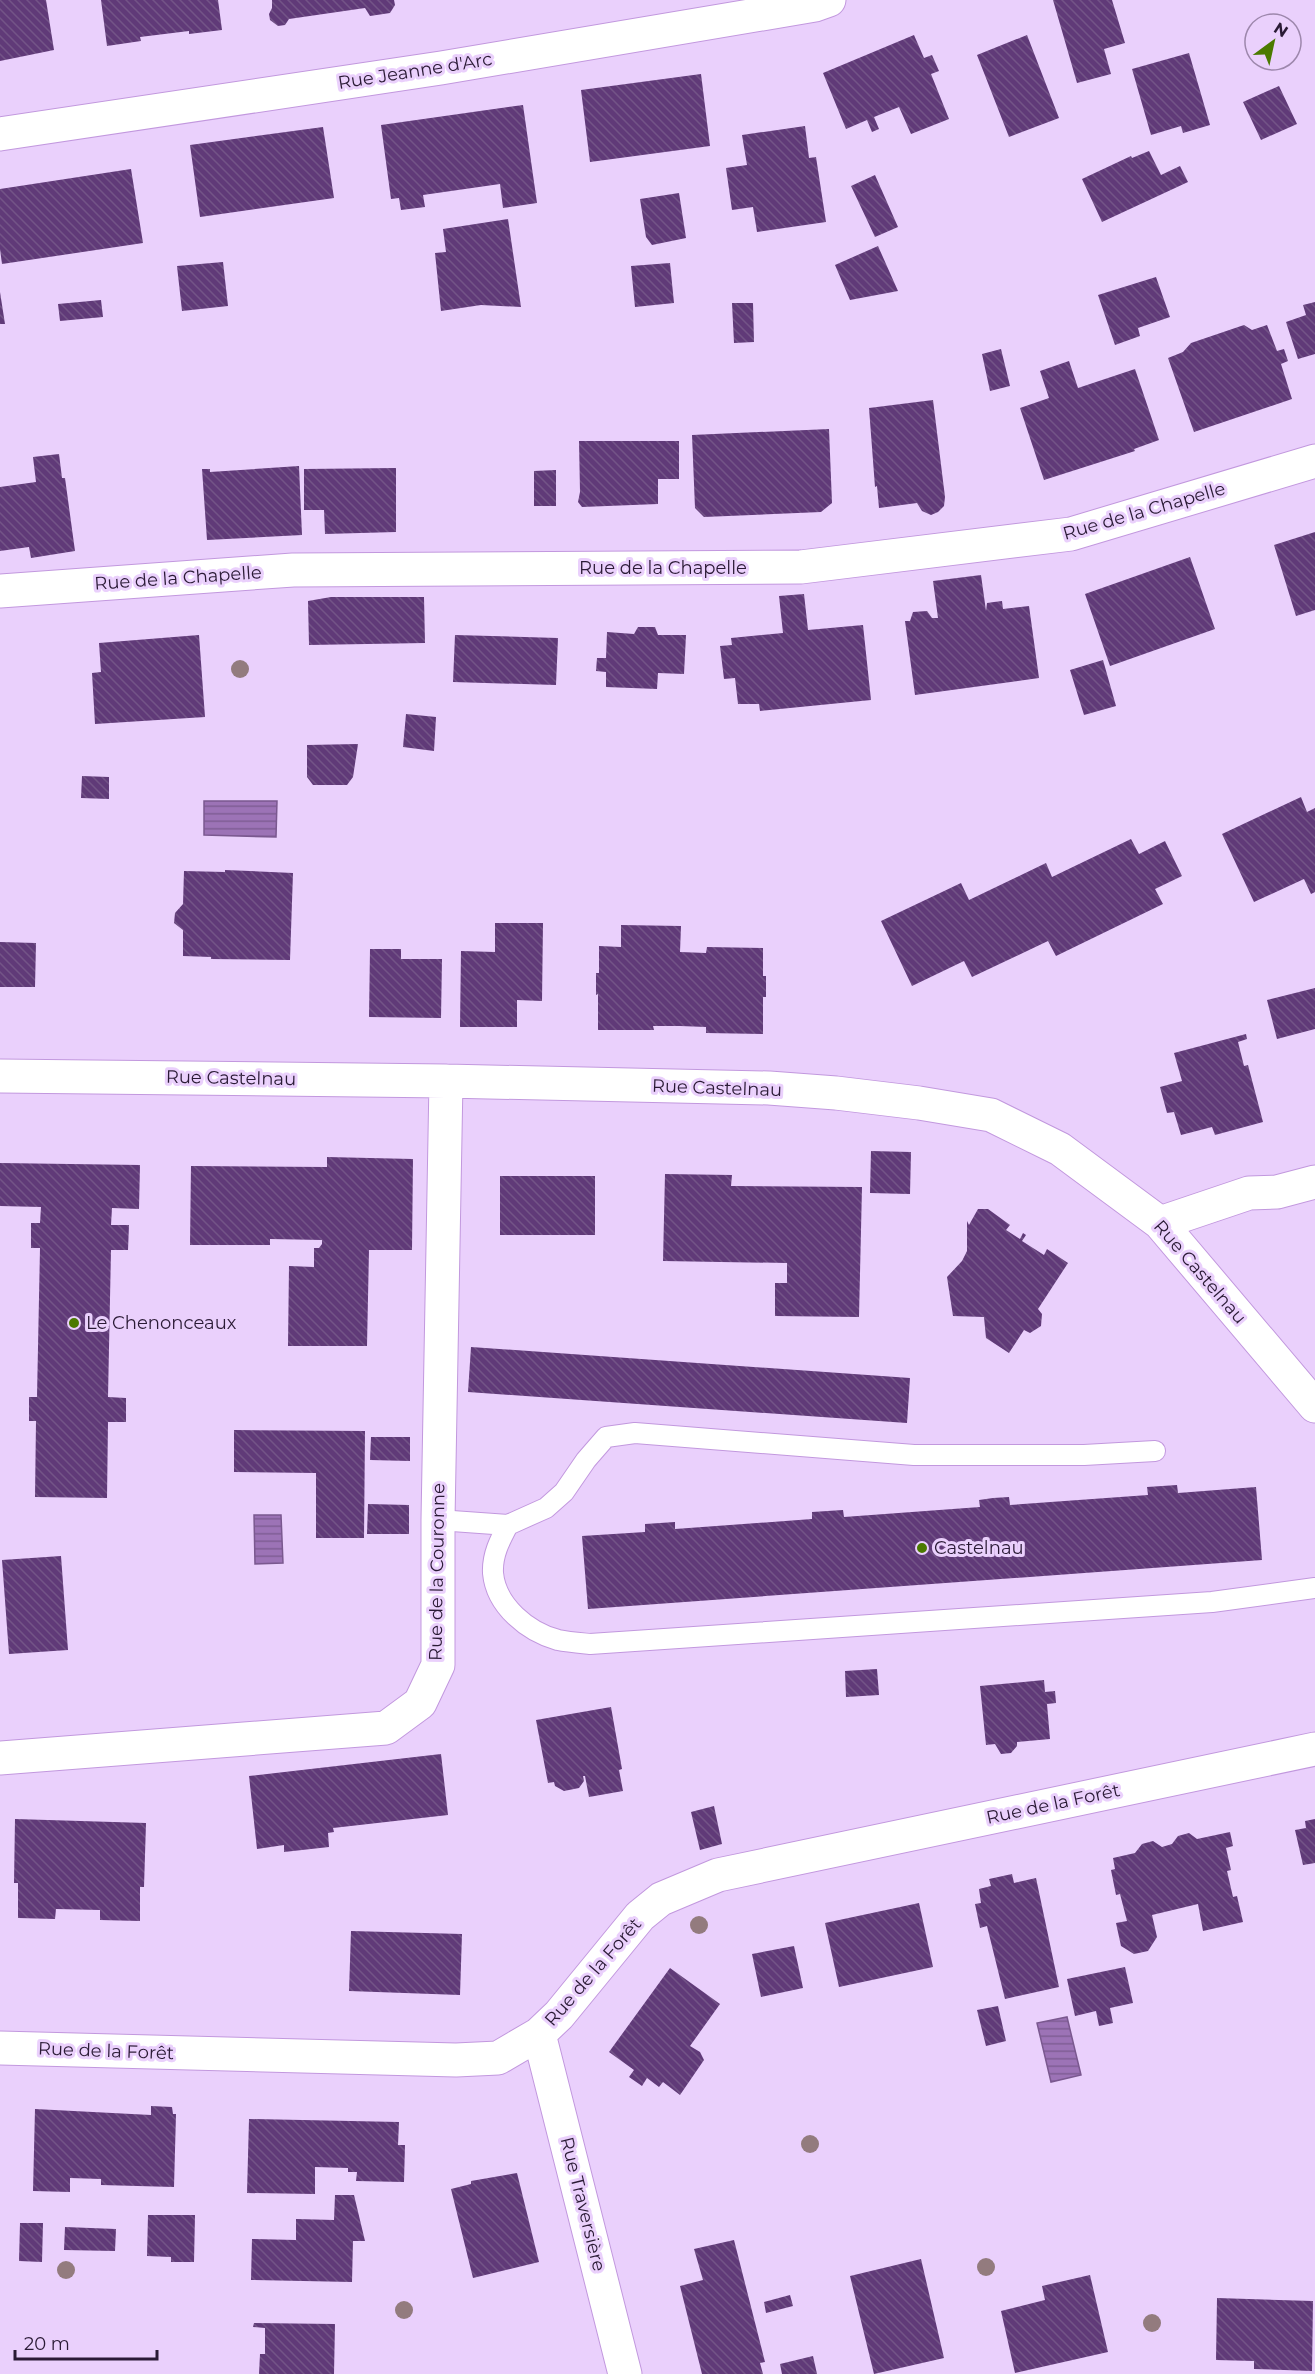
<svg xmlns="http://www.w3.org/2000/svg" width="1315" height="2374" font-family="Montserrat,sans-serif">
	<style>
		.water { fill: url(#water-rules); stroke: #7a588f; stroke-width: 1.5 }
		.building { fill: url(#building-back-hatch) }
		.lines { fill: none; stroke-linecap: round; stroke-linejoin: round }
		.lane-casing { stroke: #c298de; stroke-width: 22 }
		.street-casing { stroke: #c298de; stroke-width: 35 }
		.lane { stroke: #fff; stroke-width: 20 }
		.street { stroke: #fff; stroke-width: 33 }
		.tree { fill: #937b7e }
		.poi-dot { fill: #4b7a00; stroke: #ead0fc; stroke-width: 2 }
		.labels { text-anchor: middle; stroke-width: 6; stroke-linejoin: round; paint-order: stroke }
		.street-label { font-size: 18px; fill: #2a1a35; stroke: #ead0fc }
		.poi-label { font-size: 18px; fill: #2a1a35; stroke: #ead0fc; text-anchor: start }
	</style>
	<defs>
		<pattern id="water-rules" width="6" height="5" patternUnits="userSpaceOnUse" patternTransform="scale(1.5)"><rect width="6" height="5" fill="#9c73b6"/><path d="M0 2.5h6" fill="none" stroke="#7f5e95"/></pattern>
		<pattern id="building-back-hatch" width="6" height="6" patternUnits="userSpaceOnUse" patternTransform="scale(1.5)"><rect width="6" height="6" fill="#603a78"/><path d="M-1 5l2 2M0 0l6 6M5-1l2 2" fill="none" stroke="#735487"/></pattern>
	</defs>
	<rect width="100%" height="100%" fill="#ead0fc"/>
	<!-- water -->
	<path class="water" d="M204 801H277L276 837 204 835Z
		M254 1515H281L283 1563 255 1564Z
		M1067 2017 1081 2075 1051 2082 1037 2023Z"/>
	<!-- building -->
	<path class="building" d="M0 0H46L54 50 0 61Z
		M101 0H218L222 30 189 34V31L140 37 141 41 107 46Z
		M272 0H394L395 5 390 13 370 16 365 8 289 19 285 25 278 26 270 20 269 14 272 8Z
		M1053 0H1112L1125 43 1104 49 1111 74 1077 83Z
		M914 35 924 58 932 55 939 71 931 74 949 119 911 134 899 107 874 117 879 129 872 132 867 120 846 129 823 73Z
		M1027 35 1059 118 1009 137 977 55Z
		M1189 53 1210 125 1183 133 1181 126 1151 135 1132 69Z
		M701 74 710 146 590 162 581 90Z
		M1279 86 1297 124 1261 140 1243 102Z
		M523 105 537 203 503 208 500 184 423 195 425 207 401 210 399 198 391 199 381 125Z
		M805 126 809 158 816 157 826 222 757 232 753 207 732 210 726 168 747 165 742 135Z
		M323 127 334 198 200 217 190 145Z
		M1149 151 1161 175 1180 166 1188 182 1102 222 1082 179 1131 156 1132 158Z
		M131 169 143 243 2 264 0 249V189Z
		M875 175 898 227 875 237 851 186Z
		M679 193 686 238 652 245 646 237 640 199Z
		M508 219 521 307 481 305 441 311 435 253 446 252 443 229Z
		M878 246 898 291 850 300 835 265Z
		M223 262 228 306 182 311 177 266Z
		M670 263 674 303 635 307 631 266Z
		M1156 277 1170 317 1138 328 1140 336 1115 345 1098 295Z
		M0 292 5 324H0Z
		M101 300 103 317 60 321 58 304Z
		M1315 302V354L1298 359 1286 322 1306 315 1303 305Z
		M732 303H753L754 342 734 343Z
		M1244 325 1252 330 1267 325 1277 351 1284 349 1288 361 1281 364 1292 399 1194 432 1168 358 1183 352 1191 343Z
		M1001 349 1010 386 990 391 982 354Z
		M1069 361 1078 388 1135 369 1159 440 1134 449 1135 451 1044 480 1020 408 1049 398 1040 371Z
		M933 400 945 497 944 506 938 512 931 515 922 511 917 503 879 508 877 486 875 487 869 408Z
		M829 429 832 503 821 512 704 517 695 508 692 435Z
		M579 441H679V479H658V504L582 507 578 502 580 492Z
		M59 454 62 478H65L75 551 31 558 29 547 0 551V487L36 482 33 457Z
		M299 466 302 535 207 540 202 469H210V472Z
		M396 468V532L325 534 324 510H304V469Z
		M556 470V506H534V471Z
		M1315 532V610L1296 616 1274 545Z
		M1190 557 1215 629 1110 666 1085 594Z
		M981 575 986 611 987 603 994 602 1002 601 1003 609 1029 606 1039 678 915 695 905 621H910L913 612 927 611 932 618H938L933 581Z
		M804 594 808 630 863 625 871 700 760 711 759 704H738L735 678 724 679 720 646 732 645 731 638 783 633 779 596Z
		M331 597H424L425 643 309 645 308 601Z
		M638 627H655L658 635H686L684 674 658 673 657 689 606 687V672L596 671 597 658H606L607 632 634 634Z
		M199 635 205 717 95 724 92 673 101 672 99 643Z
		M455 635 558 638 556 685 453 682Z
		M1103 660 1116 706 1084 715 1070 670Z
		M406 714 436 717 434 751 403 747Z
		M358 744 353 777 347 785H313L307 777V745Z
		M82 776 109 777V799L81 798Z
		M1301 797 1307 812 1315 808V892L1311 894 1304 879 1254 902 1222 834Z
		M1131 839 1139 854 1165 841 1182 876 1155 889 1163 904 1056 956 1048 941 972 977 964 961 912 986 881 921 961 883 969 900 1046 863 1052 877Z
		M225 870 293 873 290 960 211 959V957L183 956V930L174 923 175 913 183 904 184 871 225 872Z
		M495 923H543L542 1001 517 1000V1027H460L461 951 495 952Z
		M621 925 681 926 680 952 706 953 707 947 763 948V976H766V997H763V1034L706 1033V1027L680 1026H653L654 1030H598V994L596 995V973H599V946L621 947Z
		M0 942 36 943 35 987H0Z
		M370 949H401V959H442L441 1018 369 1017Z
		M1315 988V1029L1277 1039 1267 1000Z
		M1246 1034 1247 1039 1238 1042 1244 1066 1248 1065 1263 1122 1215 1135 1212 1127 1181 1135 1174 1112 1167 1113 1160 1087 1182 1081 1174 1053Z
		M871 1151 911 1152 910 1194 870 1193Z
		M327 1157 413 1159 412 1250H369L367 1346H288L289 1266 314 1267V1248H319L322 1244V1240L270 1239V1245H190L191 1166 327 1167Z
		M0 1163 140 1165 139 1209 112 1208 111 1225H129L128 1250H111L108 1397 126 1398V1422H108L107 1498 35 1497 36 1421H29V1397H37L40 1248H31V1223H40L41 1207 0 1206Z
		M665 1174 732 1175 731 1186 862 1187 859 1317 775 1316V1283H787V1263L663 1261Z
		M500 1176H595V1235H500Z
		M978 1209H988L1010 1225 1006 1230 1020 1239 1023 1233 1026 1235 1022 1241 1044 1255 1047 1249 1068 1263 1038 1309 1042 1314 1041 1326 1030 1333 1024 1330 1009 1353 986 1338 984 1317 953 1316 947 1277 962 1261 967 1251V1221L969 1225Z
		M471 1347 910 1378 907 1423 468 1392Z
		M234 1430 365 1431 364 1538H316V1473L234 1472Z
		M371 1437H410V1461L370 1460Z
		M1177 1485 1178 1493 1256 1487 1262 1560 588 1609 582 1536 645 1532V1524L675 1522V1529L812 1519V1512L843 1510 844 1517 980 1507 979 1500 993 1498 1009 1497 1010 1505 1148 1495 1147 1487Z
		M368 1504 409 1505V1534H367Z
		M61 1556 68 1650 9 1654 2 1560Z
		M877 1669 879 1695 846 1697 845 1671Z
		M1044 1680 1045 1692 1055 1691 1056 1703 1047 1704 1050 1739 1017 1742V1746L1011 1753 1001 1754 995 1744 986 1745 980 1686Z
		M611 1707 622 1769 619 1770 623 1791 589 1797 585 1776H583L584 1781 579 1788 564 1791 555 1786 554 1782 548 1783 536 1720Z
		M441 1754 448 1815 333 1828 334 1832 328 1833 329 1847 284 1852V1845L257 1849 249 1776Z
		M714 1806 722 1844 700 1850 691 1812Z
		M15 1819 146 1823 144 1887H140V1921L100 1920V1910L56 1909 55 1919 18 1918V1883H14Z
		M1315 1819V1863L1303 1865 1295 1830 1306 1828 1305 1821Z
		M1230 1832 1233 1846 1226 1848 1231 1870 1227 1871 1233 1897 1237 1896 1243 1922 1203 1931 1198 1904 1152 1915 1157 1937 1148 1951 1134 1954 1121 1946 1116 1923 1127 1921 1120 1894 1116 1895 1111 1870 1115 1869 1113 1858 1135 1853 1142 1844 1153 1841 1162 1847 1172 1844 1178 1836 1189 1833 1197 1839Z
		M1012 1874 1014 1883 1036 1878 1059 1987 1005 1999 987 1926 980 1928 975 1904 981 1903 979 1889 991 1886 989 1879Z
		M919 1903 933 1967 839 1987 825 1923Z
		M351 1931 462 1934 460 1995 349 1991Z
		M794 1946 803 1988 761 1997 752 1954Z
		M1125 1967 1133 2003 1110 2008 1113 2023 1099 2026 1096 2011 1075 2016 1067 1979Z
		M670 1968 720 2004 690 2046 700 2052 704 2060 680 2095 663 2082 659 2087 647 2078 642 2086 629 2077 634 2070 609 2052Z
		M998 2006 1006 2041 986 2046 977 2010Z
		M151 2106 172 2107 173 2114H176L174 2187 101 2185V2179L70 2178V2192L33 2191 35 2109 151 2115Z
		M249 2119 399 2122 398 2145H405L404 2182 356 2181 357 2172H348V2168L315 2167V2194L247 2193Z
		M517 2173 539 2262 473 2278 451 2189 471 2184V2181Z
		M335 2195H354L365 2241H353L352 2282 251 2280 252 2239 296 2240V2219L334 2220Z
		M148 2215H195L194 2262H171V2257L147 2256Z
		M20 2223H43L42 2262 19 2261Z
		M65 2227 116 2229 115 2251 64 2250Z
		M734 2240 765 2362 760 2363 763 2374H702L680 2286 703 2280 694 2249Z
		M921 2259 944 2358 874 2374 850 2276Z
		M1090 2275 1108 2352 1015 2373 1001 2311 1045 2300 1042 2286Z
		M790 2295 793 2306 766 2313 764 2302Z
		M1217 2298 1313 2301 1312 2371 1254 2369V2361L1216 2360Z
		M254 2323 335 2324 334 2374H259L260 2354H265V2328L253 2327Z
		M813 2356 817 2374H782L780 2364Z"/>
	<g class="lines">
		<defs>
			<path id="lane" d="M1155 1451 1084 1455H914L635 1433 606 1437 586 1460 564 1492 546 1508 508 1525C500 1540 492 1555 493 1573 496 1606 528 1632 558 1640 568 1642 580 1643 590 1644L1212 1602 1315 1588
				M438 1520 508 1525"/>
			<path id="street" d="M0 134 441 68 815 5 829 0
				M0 591 293 570 801 567 1071 534 1315 461
				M0 1076 446 1081 769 1088 836 1093 919 1103 991 1115 1060 1149 1160 1223 1315 1406
				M1160 1223 1249 1193 1277 1192 1315 1182
				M0 1758 386 1728 420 1703 438 1665V1520L446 1081
				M539 2034 625 2374
				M0 2048 456 2060 498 2058 539 2034 559 2015 640 1916 661 1899 718 1875 1315 1749"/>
		</defs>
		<!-- lane casing -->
		<use href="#lane" class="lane-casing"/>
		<!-- street casing -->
		<use href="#street" class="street-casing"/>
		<!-- lane -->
		<use href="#lane" class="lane"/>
		<!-- street -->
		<use href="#street" class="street"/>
	</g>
	<!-- trees -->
	<g class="tree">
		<circle cx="240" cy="669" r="9"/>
		<circle cx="699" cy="1925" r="9"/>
		<circle cx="810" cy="2144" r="9"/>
		<circle cx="986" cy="2267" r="9"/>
		<circle cx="66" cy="2270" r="9"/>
		<circle cx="404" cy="2310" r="9"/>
		<circle cx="1152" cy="2323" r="9"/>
	</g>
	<!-- markers -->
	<g class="poi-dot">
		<circle cx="74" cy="1323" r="6"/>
		<circle cx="922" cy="1548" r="6"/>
	</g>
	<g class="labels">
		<!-- street labels -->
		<g class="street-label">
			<text transform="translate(415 71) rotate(-9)" y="6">Rue Jeanne d'Arc</text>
			<text transform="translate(1144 511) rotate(-16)" y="6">Rue de la Chapelle</text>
			<text x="663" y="574">Rue de la Chapelle</text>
			<text transform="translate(178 578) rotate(-4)" y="6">Rue de la Chapelle</text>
			<text transform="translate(231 1078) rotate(1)" y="6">Rue Castelnau</text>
			<text transform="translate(717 1088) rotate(2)" y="6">Rue Castelnau</text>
			<text transform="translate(1200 1272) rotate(49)" y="6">Rue Castelnau</text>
			<text transform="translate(437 1572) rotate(-89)" y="6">Rue de la Couronne</text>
			<text transform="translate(1053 1804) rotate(-12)" y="6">Rue de la Forêt</text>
			<text transform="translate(593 1972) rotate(-49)" y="6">Rue de la Forêt</text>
			<text transform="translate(106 2051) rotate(2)" y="6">Rue de la Forêt</text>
			<text transform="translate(583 2204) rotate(76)" y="6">Rue Traversière</text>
		</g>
		<!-- poi labels -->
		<g class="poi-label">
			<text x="86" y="1329">Le Chenonceaux</text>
			<text x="934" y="1554">Castelnau</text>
		</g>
	</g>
	<!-- north arrow -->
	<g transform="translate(1273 42) rotate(33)"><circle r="28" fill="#ead0fc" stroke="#9d87ac" stroke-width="1.5"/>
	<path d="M0-4.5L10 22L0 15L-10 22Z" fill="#4b7a00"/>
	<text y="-9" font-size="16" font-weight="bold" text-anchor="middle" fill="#2a1a35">N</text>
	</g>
	<!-- scale -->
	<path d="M15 2350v9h142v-9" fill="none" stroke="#2a1a35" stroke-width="3"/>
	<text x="24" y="2350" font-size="18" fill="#2a1a35" stroke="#ead0fc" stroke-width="4.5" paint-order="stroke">20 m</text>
</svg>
